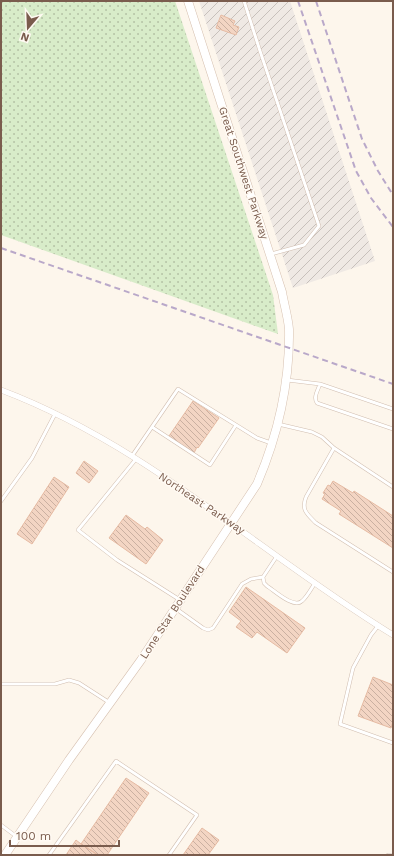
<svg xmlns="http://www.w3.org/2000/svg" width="394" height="856" font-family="'Work Sans',sans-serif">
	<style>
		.industrial { fill: url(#industrial-furrows) }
		.grass { fill: url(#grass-dots) }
		.building { fill: url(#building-back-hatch); stroke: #e6bba3 }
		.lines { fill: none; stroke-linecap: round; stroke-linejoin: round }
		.lane-casing { stroke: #d1beb0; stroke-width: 4 }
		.street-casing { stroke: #d1beb0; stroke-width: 6 }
		.secondary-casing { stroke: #d6c0b0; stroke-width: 9 }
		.lane { stroke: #fff; stroke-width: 3 }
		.street { stroke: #fff; stroke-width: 5.5 }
		.secondary { stroke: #fff; stroke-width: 8 }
		.rail { stroke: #b9a8c9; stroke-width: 2; stroke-dasharray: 6 4; stroke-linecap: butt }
		.labels { text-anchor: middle; stroke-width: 3; stroke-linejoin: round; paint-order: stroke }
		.street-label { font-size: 11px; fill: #7a5c4d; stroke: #fffaf3 }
	</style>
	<defs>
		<pattern id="industrial-furrows" width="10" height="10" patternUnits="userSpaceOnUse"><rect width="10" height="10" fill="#efe9e4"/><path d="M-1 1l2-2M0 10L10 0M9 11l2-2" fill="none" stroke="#c7c0bb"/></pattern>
		<pattern id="grass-dots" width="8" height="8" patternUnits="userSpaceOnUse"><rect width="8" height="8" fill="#d8ecc9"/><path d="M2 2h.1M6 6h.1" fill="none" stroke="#b4c2a5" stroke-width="1.8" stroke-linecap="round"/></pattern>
		<pattern id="building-back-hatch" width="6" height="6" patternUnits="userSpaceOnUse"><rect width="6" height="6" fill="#f3d5c3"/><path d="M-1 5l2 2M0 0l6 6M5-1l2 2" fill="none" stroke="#cab0a1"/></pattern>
	</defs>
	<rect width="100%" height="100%" fill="#fdf6ec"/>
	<!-- industrial -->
	<path class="industrial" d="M199 1H290L375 261 293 288Z"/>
	<!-- grass -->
	<path class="grass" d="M1 1H175L273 295 278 334 1 235Z"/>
	<!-- building -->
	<path class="building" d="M221 15 235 21 233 25 239 27 236 35 216 28Z
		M193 401 219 418 198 448 197 447 194 453 169 436Z
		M84 461 98 471 89 483 76 473Z
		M54 477 69 487 32 544 17 534Z
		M333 481 353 493 354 491 393 516V548L339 514 341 511 322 499 325 494 323 493 328 485 330 486Z
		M126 515 145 529 147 527 163 540 146 564 109 538Z
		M246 587 305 628 287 653 257 632 252 638 236 627 241 621 229 612Z
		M373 677 393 685V722L391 728 358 716Z
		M126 778 149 793 107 855H98L81 844Z
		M202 828 219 840 208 855H183Z
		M76 840 81 844 98 855H66Z"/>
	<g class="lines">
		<defs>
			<path id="lane" d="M244 1 260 51 319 226 304 245 271 254
				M287 380 320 384 393 409
				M320 384C318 390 313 397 317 403L393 429
				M278 424 312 432 322 437 334 448 393 487
				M152 427 210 465 236 425
				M334 448 306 497C301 510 307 514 316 523L393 572
				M132 456 178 389 257 438 271 443
				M136 459 78 530 117 560 180 600
				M1 501 32 458 55 414
				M277 556 263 577 264 583 267 586C275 591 294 609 302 601 307 597 311 589 315 583
				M175 608 203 628 208 630 213 628 242 584 251 579 263 577
				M378 626 371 635 353 668 340 724 393 743
				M1 684H55L69 680 79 683 110 703
				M1 825 17 837
				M49 855 116 761 197 815 169 855
				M388 855H393"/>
			<path id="street" d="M1 390C147 445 262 555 393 635"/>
			<path id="secondary" d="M5 855 69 760 141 660 257 484C278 435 290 383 289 329 288 317 284 304 282 292L188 1"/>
		</defs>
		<!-- lane casing -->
		<use href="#lane" class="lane-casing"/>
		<!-- street casing -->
		<use href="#street" class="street-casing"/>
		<!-- secondary casing -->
		<use href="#secondary" class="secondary-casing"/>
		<!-- lane -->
		<use href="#lane" class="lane"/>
		<!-- street -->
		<use href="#street" class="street"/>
		<!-- secondary -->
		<use href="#secondary" class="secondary"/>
		<!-- rail -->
		<path class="rail" d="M298 1 356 171 371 198 393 227
			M316 1 362 139 378 171 393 195
			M1 248 393 384"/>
	</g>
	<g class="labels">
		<!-- street labels -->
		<g class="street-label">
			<text transform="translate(244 173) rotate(72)" y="4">Great Southwest Parkway</text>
			<text transform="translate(202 503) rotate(34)" y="4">Northeast Parkway</text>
			<text transform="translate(172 612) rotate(-57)" y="4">Lone Star Boulevard</text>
		</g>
	</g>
	<!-- border -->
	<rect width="394" height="856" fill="none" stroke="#7a5c4d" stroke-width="4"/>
	<!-- north arrow -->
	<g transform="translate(28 28) rotate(199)" stroke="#fffaf3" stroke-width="3" paint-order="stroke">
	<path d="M0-3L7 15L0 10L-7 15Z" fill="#7a5c4d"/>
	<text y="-6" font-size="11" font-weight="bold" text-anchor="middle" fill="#7a5c4d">N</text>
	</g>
	<!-- scale -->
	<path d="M10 840v6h109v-6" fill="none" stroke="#7a5c4d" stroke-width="2"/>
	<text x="16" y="840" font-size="12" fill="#7a5c4d" stroke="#fffaf3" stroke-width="3" paint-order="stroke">100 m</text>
</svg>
